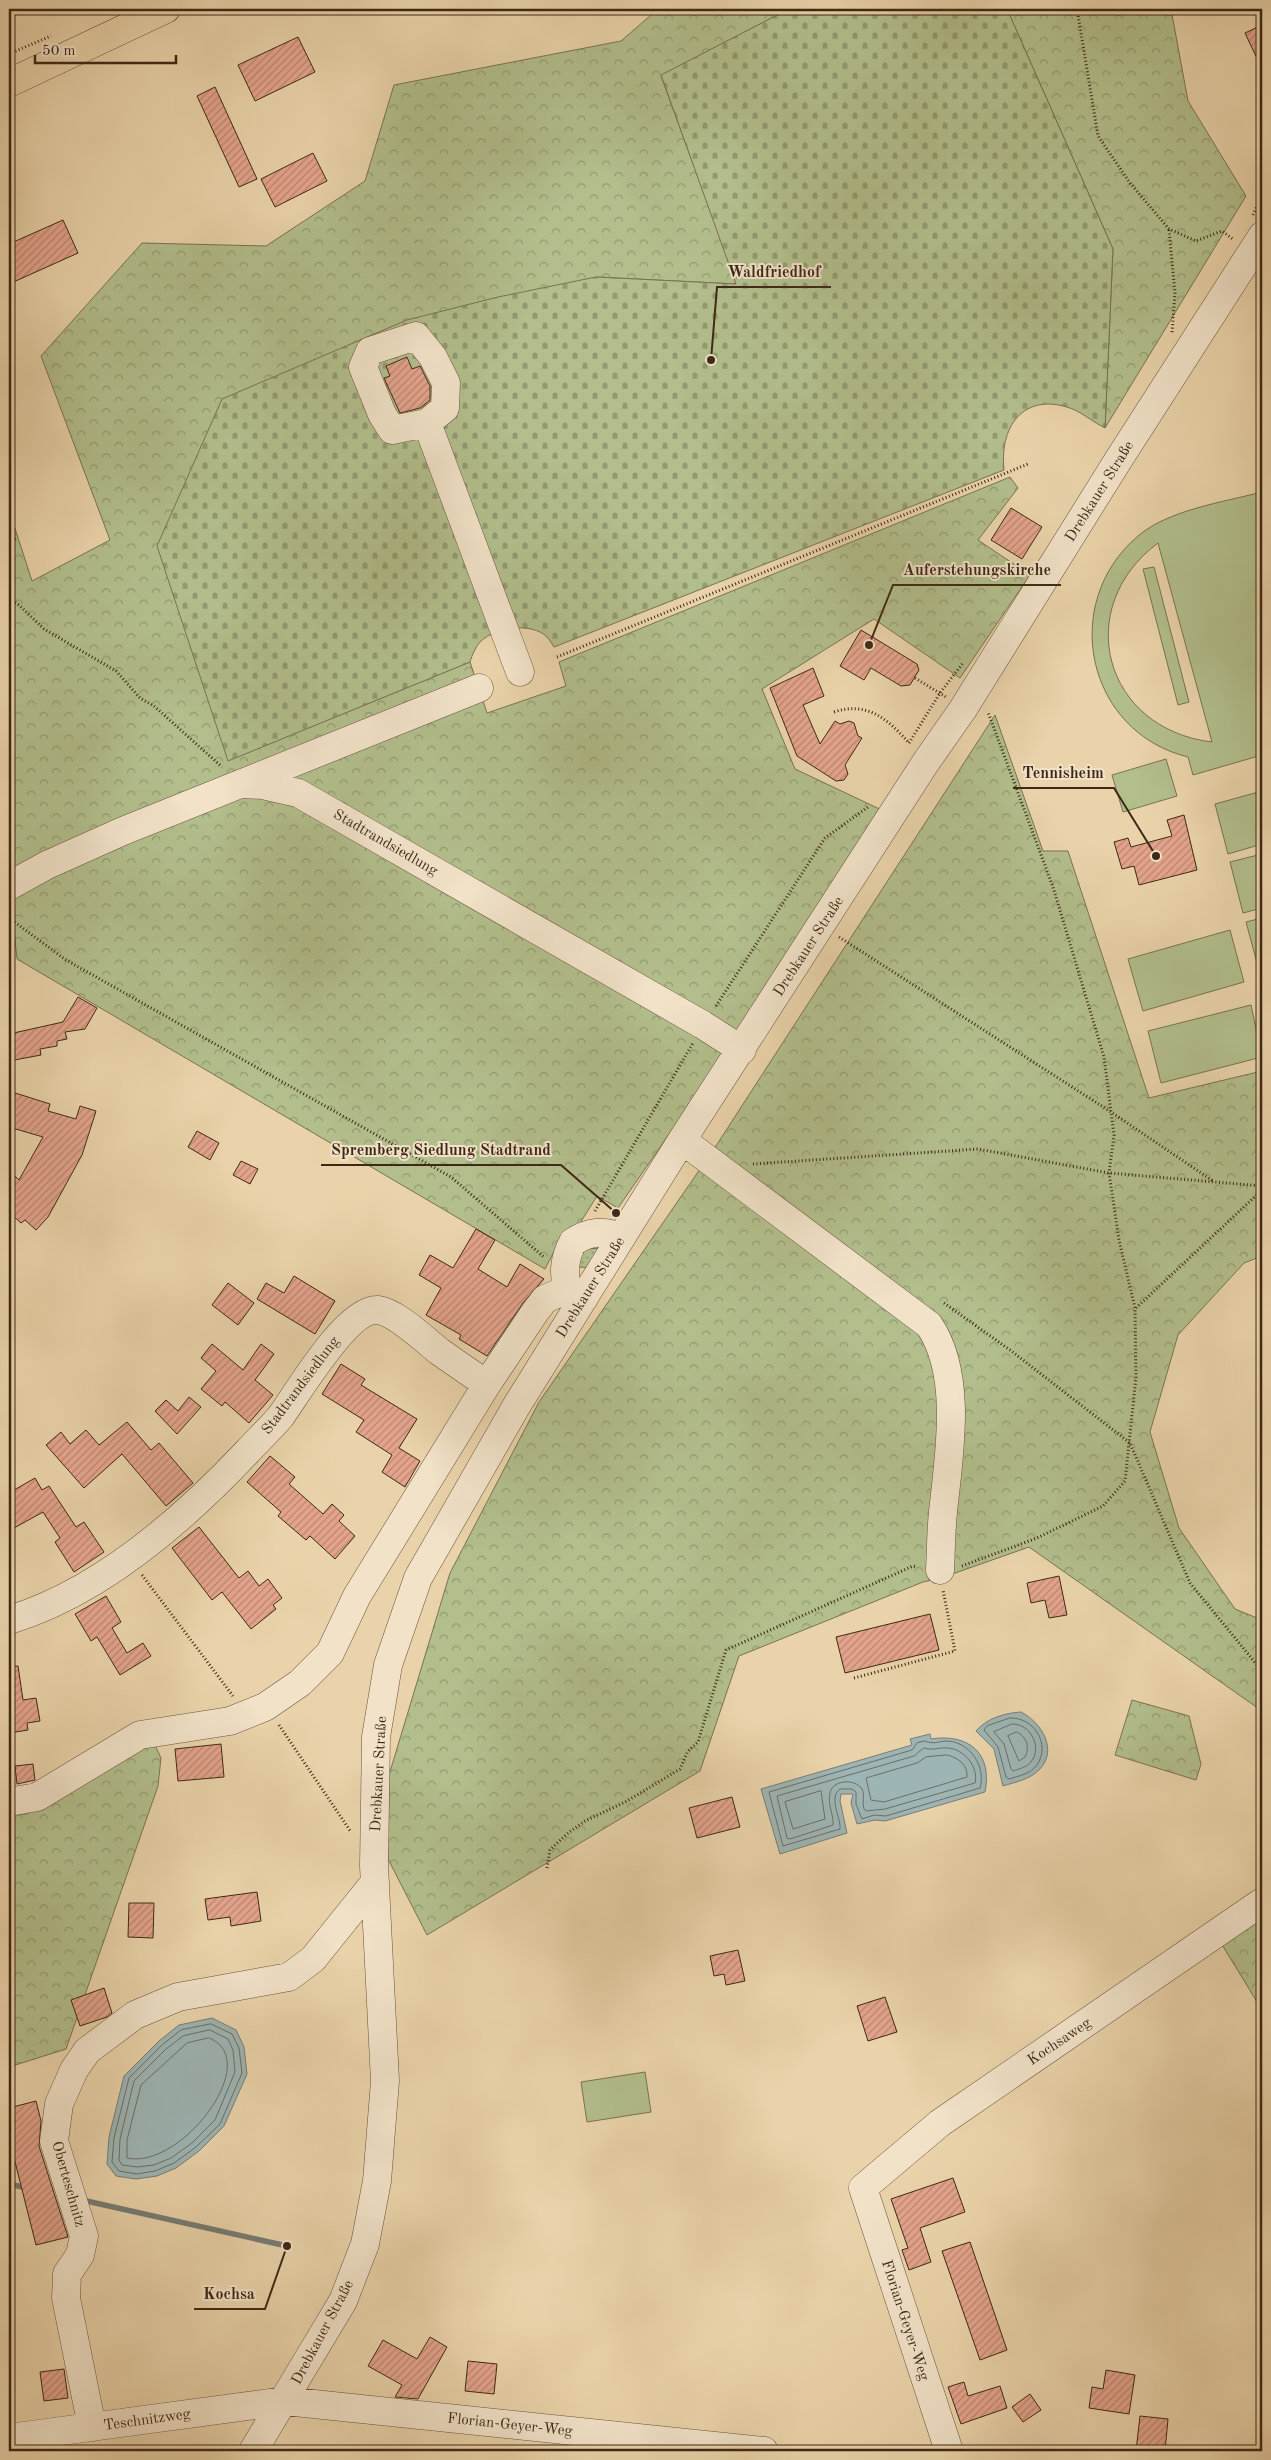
<svg xmlns="http://www.w3.org/2000/svg" width="1271" height="2460" font-family="'Old Standard TT',serif">
	<style>
		.grass { fill: url(#grass-dots); stroke: #787352 }
		.forest { fill: url(#forest-crowns); stroke: #787352 }
		.cemetery { fill: url(#cemetery-stones); stroke: #787352 }
		.pitch { fill: #b2be8c; stroke: #787352; fill-rule: evenodd }
		.water { fill: #9db5b4; stroke: #777d75 }
		.lines { fill: none; stroke-linecap: round; stroke-linejoin: round }
		.shore { stroke: #6e6e66; stroke-width: 1 }
		.stream { stroke: #777d75; stroke-width: 5.5 }
		.building { fill: url(#building-hatch); stroke: #3e2817 }
		.minor-casing { stroke: #69533c; stroke-width: 29 }
		.major-casing { stroke: #3e2817; stroke-width: 29 }
		.path { stroke: #3e2817; stroke-width: 3; stroke-dasharray: 1 2.5; stroke-linecap: butt }
		.minor { stroke: #f1e2c8; stroke-width: 28 }
		.major { stroke: #ead3aa; stroke-width: 28 }
		.labels { text-anchor: middle; stroke-width: 4; stroke-linejoin: round; paint-order: stroke }
		.street-label { font-size: 15px; fill: #3e2817; stroke: #f1e2c8 }
		.leader { fill: none; stroke: #3e2817; stroke-width: 2 }
		.callout-dot { fill: #3e2817; stroke: #f1e2c8; stroke-width: 2 }
		.callout-label { font-size: 16px; text-anchor: middle; font-weight: bold; fill: #3e2817; stroke: #f1e2c8; stroke-width: 4; stroke-linejoin: round; paint-order: stroke }
	</style>
	<defs>
		<pattern id="grass-dots" width="8" height="8" patternUnits="userSpaceOnUse" patternTransform="scale(1.25)"><rect width="8" height="8" fill="#b2be8c"/><path d="M2 2h.1M6 6h.1" fill="none" stroke="#929a71" stroke-width="1.8" stroke-linecap="round"/></pattern>
		<pattern id="forest-crowns" width="20" height="18" patternUnits="userSpaceOnUse" patternTransform="scale(1.25)"><rect width="20" height="18" fill="#b2be8c"/><path d="M2 6a3 3 0 1 1 6 0M12 15a3 3 0 1 1 6 0" fill="none" stroke="#929a71"/></pattern>
		<pattern id="cemetery-stones" width="16" height="16" patternUnits="userSpaceOnUse" patternTransform="scale(1.25)"><rect width="16" height="16" fill="#b2be8c"/><path d="M2 7V4a2 2 0 0 1 4 0v3zM10 15v-3a2 2 0 0 1 4 0v3z" fill="#929a71"/></pattern>
		<pattern id="building-hatch" width="6" height="6" patternUnits="userSpaceOnUse" patternTransform="scale(1.25)"><rect width="6" height="6" fill="#e4a48c"/><path d="M-1 1l2-2M0 6l6-6M5 7l2-2" fill="none" stroke="#ba8671"/></pattern>
	</defs>
	<rect width="100%" height="100%" fill="#ead3aa"/>
	<filter id="stains"><feTurbulence type="fractalNoise" baseFrequency=".004" numOctaves="4"/><feColorMatrix values="0 0 0 0 .2 0 0 0 0 .09 0 0 0 0 .02 0 0 0 .5 -.17"/></filter>
	<radialGradient id="worn" r=".72"><stop offset=".6" stop-color="#630" stop-opacity="0"/><stop offset="1" stop-color="#630" stop-opacity=".3"/></radialGradient>
	<!-- grass -->
	<path class="grass" d="M604 1248 592 1268 580 1267 576 1264 577 1255 585 1249Z"/>
	<!-- forest -->
	<path class="forest" d="M658 9H789L661 76 737 284 596 277 228 760 470 662 487 713 566 686 559 662 1010 477 1018 488 978 540 1030 575 960 678 874 619 762 689 795 769 890 814 618 1208 597 1196 572 1236 564 1232 545 1269 17 959 13 920 9 909V510L32 581 110 540 41 356 142 243 266 246 365 181 394 85 621 41Z
		M1007 9H1171L1188 101 1246 196 1105 428 1113 249Z
		M995 715 1043 851H1068L1149 1098 1262 1071V1256L1244 1263 1178 1335 1150 1432 1179 1528 1235 1609 1262 1620V1711L1029 1547 941 1578 923 1582 739 1656 700 1771 427 1935 388 1859 389 1775 450 1573 539 1402 714 1149Z
		M1132 1700 1189 1716 1201 1764 1196 1780 1115 1755Z
		M153 1741 161 1758 158 1786 66 2049 9 2067V1814H27Z
		M1262 1918V2010L1221 1943Z"/>
	<!-- cemetery -->
	<path class="cemetery" d="M789 9H1007L1113 249 1105 428C1095 423 1085 415 1075 410 1027 390 999 423 1004 470L554 647C552 644 550 640 547 637 532 622 496 627 481 641 476 646 472 655 470 662L228 761 157 546 222 399 407 320 498 297 596 277 736 284 661 75Z"/>
	<!-- pitch -->
	<path class="pitch" d="M1262 492V755L1193 775 1188 757C1086 732 1059 603 1138 536 1168 510 1224 502 1262 492ZM1158 543 1212 742C1104 729 1071 608 1158 543Z
		M1154 567 1189 702 1178 705 1143 569Z
		M1166 759 1177 796 1123 812 1112 775Z
		M1262 791V844L1228 854 1215 804Z
		M1262 854V908L1243 913 1230 862Z
		M1262 918V974H1260L1246 922Z
		M1230 930 1244 982 1143 1011 1128 959Z
		M1251 1005 1262 1057 1161 1083 1148 1031Z
		M645 2072 651 2112 587 2122 581 2082Z"/>
	<!-- water -->
	<path class="water" d="M1021 1712C1041 1722 1059 1750 1039 1770 1029 1780 1015 1782 1003 1786L994 1749 976 1731C987 1718 1005 1713 1021 1712Z
		M930 1734 931 1739C968 1733 993 1753 985 1792L885 1821 875 1820 857 1824 851 1803 853 1794H841L840 1801 847 1833 780 1854 761 1789 912 1745 910 1739Z
		M212 2018 236 2030 244 2047 247 2074 224 2126 199 2151 176 2168 157 2176 136 2179 116 2176 107 2164 109 2137 124 2076 159 2041 179 2025Z"/>
	<g class="lines">
		<!-- shore -->
		<path class="shore" d="M1010 1718C1034 1717 1051 1744 1037 1765 1031 1774 1018 1776 1009 1779L1006 1777 998 1747 984 1730 987 1726Z
			M1012 1724C1030 1723 1043 1747 1031 1762 1027 1767 1019 1769 1013 1771L1011 1769 1004 1744 994 1732Z
			M1017 1732C1027 1737 1030 1747 1025 1757L1019 1761 1008 1736Z
			M925 1741C934 1745 939 1741 948 1741 971 1743 986 1767 980 1788L886 1816 874 1815 862 1819 856 1804V1792L852 1789H840C828 1798 841 1817 840 1829L783 1846 769 1792 912 1750 917 1743Z
			M924 1748C933 1751 939 1747 948 1748 964 1749 979 1767 975 1783L885 1809 866 1811 864 1809C862 1802 865 1795 862 1789 855 1778 832 1780 830 1793 827 1805 834 1814 833 1825L790 1839 787 1838 777 1796 914 1756Z
			M947 1755C959 1758 968 1765 967 1777L884 1802 871 1800 866 1778 917 1763 926 1757Z
			M821 1791 825 1819 793 1829 785 1802Z
			M211 2024 232 2034 239 2048 242 2073 220 2124 196 2147 174 2163 155 2171 137 2174 119 2171 112 2162 114 2138 129 2078 162 2045 181 2030Z
			M210 2030 228 2039 233 2050 235 2072 215 2120 192 2143 171 2158 154 2165 137 2167 122 2165 119 2160 120 2139 134 2081 166 2049 183 2036Z
			M209 2038C265 2060 181 2170 127 2158V2140L141 2085 187 2043Z"/>
		<!-- stream -->
		<path class="stream" d="M9 2184 27 2188
			M82 2200 287 2246"/>
	</g>
	<!-- building -->
	<path class="building" d="M1262 25V69L1245 33Z
		M298 37 315 72 255 101 238 65Z
		M215 87 257 179 239 187 197 96Z
		M313 153 327 181 275 207 261 179Z
		M63 220 78 253 9 284V244Z
		M407 357 412 369 420 366 430 386V400L420 408 400 413 384 378 390 376 386 366Z
		M1011 508 1042 527 1022 559 991 540Z
		M861 630 917 664 919 670 910 685 901 686 871 668 864 680 840 666Z
		M813 668 824 696 803 705 820 744 835 721 840 724 849 721 854 723 858 736 862 738 845 765 848 774 844 780 836 781 797 756 770 688Z
		M1184 815 1197 870 1139 885 1134 866 1122 869 1114 842 1128 838 1131 847 1172 836 1167 820Z
		M78 997 97 1008 85 1029 65 1032 67 1039 57 1041V1046L40 1049 41 1055 9 1061V1034L63 1022Z
		M9 1091 50 1104 48 1111 76 1119 80 1106 96 1111 82 1155 48 1217 36 1230 25 1220 21 1223 9 1212V1170L19 1180 43 1137 9 1127Z
		M197 1131 219 1143 210 1160 188 1147Z
		M241 1161 258 1169 250 1184 233 1175Z
		M476 1229 495 1240 478 1269 507 1287 520 1264 544 1279 523 1303 487 1356 459 1339 461 1335 426 1315 441 1288 419 1275 430 1255 453 1268Z
		M294 1276 335 1301 315 1334 257 1299 266 1283 284 1293Z
		M228 1283 254 1303 238 1325 212 1305Z
		M212 1344 243 1370 261 1344 274 1354 255 1380 273 1395 249 1423 225 1402 222 1406 201 1389 216 1371 201 1358Z
		M341 1364 365 1379 361 1385 417 1419 399 1448 420 1461 405 1487 382 1472 392 1455 356 1432 364 1420 322 1394Z
		M189 1397 201 1407 177 1434 155 1411 166 1400 178 1411Z
		M127 1422 151 1450 159 1443 193 1483 166 1506 122 1454 84 1488 46 1445 61 1432 70 1444 86 1430 99 1445Z
		M270 1456 295 1477 289 1484 323 1514 332 1504 344 1515 339 1521 355 1536 335 1559 310 1536 306 1540 278 1516 281 1512 247 1482Z
		M35 1478 42 1490 49 1486 76 1527 84 1522 104 1552 74 1572 55 1542 60 1538 43 1512 14 1528 9 1520V1493Z
		M199 1527 239 1578 248 1571 259 1586 268 1579 282 1598 273 1605 276 1609 251 1629 222 1592 212 1600 172 1548Z
		M1059 1576 1067 1615 1049 1618 1045 1600 1031 1603 1027 1583Z
		M106 1596 121 1622 112 1628 127 1653 143 1643 151 1656 120 1675 97 1637 91 1641 75 1614Z
		M930 1614 939 1650 845 1673 836 1637Z
		M18 1666 23 1700 36 1698 40 1721 27 1723 28 1730 9 1733V1667Z
		M221 1744 224 1777 178 1781 175 1749Z
		M33 1764 35 1780 17 1784 15 1766Z
		M732 1797 740 1827 697 1838 689 1808Z
		M257 1892 261 1921 231 1926 230 1917 208 1920 205 1899Z
		M129 1903H154L153 1938 128 1937Z
		M738 1950 745 1981 726 1985 724 1974 714 1976 710 1956Z
		M104 1988 112 2013 107 2017 80 2026 71 2000Z
		M885 1997 897 2032 868 2041 857 2006Z
		M36 2101 41 2121 39 2146 68 2237 36 2245 9 2138V2108Z
		M953 2178 965 2212 920 2228 931 2262 909 2270 902 2250 908 2248 891 2199Z
		M970 2242 1007 2350 980 2360 942 2251Z
		M430 2337 447 2347 418 2399 395 2397 402 2385 368 2366 383 2340 417 2359Z
		M468 2361 497 2364 494 2394 465 2391Z
		M64 2369 68 2398 44 2401 40 2372Z
		M1106 2370 1135 2375 1129 2414 1089 2408 1092 2387 1103 2389Z
		M964 2382 968 2396 1000 2386 1007 2408 961 2424 948 2387Z
		M1030 2394 1041 2410 1023 2422 1012 2407Z
		M1140 2416 1168 2419 1165 2451H1136Z"/>
	<g class="lines">
		<defs>
			<path id="minor" d="M427 423 392 430 382 414 363 367 370 351 416 336 433 357 446 383 445 408 427 423 520 672
				M241 784 263 785 298 793 703 1025 742 1050
				M9 886 47 865 123 831 479 688
				M682 1140 929 1325C963 1375 949 1455 943 1512 941 1531 941 1551 940 1570
				M568 1291C563 1273 564 1259 573 1242 588 1232 605 1229 620 1238
				M9 1620C99 1593 184 1519 247 1452 258 1440 271 1428 281 1416 298 1392 348 1307 378 1310 396 1312 426 1341 440 1352 456 1363 471 1374 487 1384
				M9 1802 37 1797 140 1735 230 1721 265 1707 300 1683 330 1653 357 1596 487 1384 535 1312 545 1299 564 1291 574 1292 584 1298
				M92 2427 66 2298 67 2274 80 2255 84 2236 54 2141 59 2104 74 2070 87 2051 135 2015 178 1997 289 1977 313 1959 375 1882
				M9 2438 285 2401 764 2451
				M253 2451 343 2301 365 2244 377 2181 385 2081 374 1866 376 1737 388 1665 418 1578 517 1405 682 1140 926 762 963 709 1117 462 1262 236
				M949 2451 863 2188 940 2123 1262 1902"/>
			<path id="major" d="M9 83 166 9"/>
		</defs>
		<!-- minor casing -->
		<use href="#minor" class="minor-casing"/>
		<!-- major casing -->
		<use href="#major" class="major-casing"/>
		<!-- path -->
		<path class="path" d="M1077 9 1098 136 1130 183 1169 229 1196 241 1222 231 1234 240
			M9 54 51 36
			M1253 215 1262 195
			M1169 230 1175 293 1172 333
			M9 543 17 538
			M9 599 19 605 44 629 116 671 140 698 154 706 222 767
			M557 657 1028 464
			M915 678 946 697
			M834 712C867 701 888 719 909 743
			M909 743 940 693 963 663
			M9 918 66 960 451 1177 545 1258
			M839 937 1111 1112 1213 1181
			M716 1006 825 838 868 807
			M753 1164 978 1149 1109 1173 1262 1186
			M595 1211 693 1043
			M944 1303 1010 1350 1130 1443 1190 1583 1262 1671
			M1136 1308 1262 1190
			M962 1566 1037 1538 1103 1506 1125 1481 1136 1377 1135 1308 1119 1240 1109 1173 1114 1135 1104 1057 1053 887 988 712
			M142 1575 233 1696
			M854 1678 955 1651 943 1590
			M279 1725 351 1832
			M547 1868 550 1850 568 1833 585 1821 627 1801 680 1769 688 1751 698 1742 726 1650 913 1566 917 1567"/>
		<!-- minor -->
		<use href="#minor" class="minor"/>
		<!-- major -->
		<use href="#major" class="major"/>
	</g>
	<g class="labels">
		<!-- street labels -->
		<g class="street-label">
			<text transform="translate(1099 491) rotate(-58)" y="5">Drebkauer Straße</text>
			<text transform="translate(386 842) rotate(30)" y="5">Stadtrandsiedlung</text>
			<text transform="translate(808 946) rotate(-57)" y="5">Drebkauer Straße</text>
			<text transform="translate(590 1287) rotate(-58)" y="5">Drebkauer Straße</text>
			<text transform="translate(300 1385) rotate(-53)" y="5">Stadtrandsiedlung</text>
			<text transform="translate(378 1774) rotate(-87)" y="5">Drebkauer Straße</text>
			<text transform="translate(1059 2041) rotate(-34)" y="5">Kochsaweg</text>
			<text transform="translate(69 2184) rotate(74)" y="5">Oberteschnitz</text>
			<text transform="translate(906 2320) rotate(72)" y="5">Florian-Geyer-Weg</text>
			<text transform="translate(322 2332) rotate(-62)" y="5">Drebkauer Straße</text>
			<text transform="translate(147 2419) rotate(-8)" y="5">Teschnitzweg</text>
			<text transform="translate(510 2424) rotate(6)" y="5">Florian-Geyer-Weg</text>
		</g>
	</g>
	<!-- callouts -->
	<path class="leader" d="M711 360L717 287H831M869 645L893 585H1061M1156 856L1114 788H1013M616 1213L561 1165H321M287 2246L265 2309H194"/>
	<g class="callout-dot">
		<circle cx="711" cy="360" r="5"/>
		<circle cx="869" cy="645" r="5"/>
		<circle cx="1156" cy="856" r="5"/>
		<circle cx="616" cy="1213" r="5"/>
		<circle cx="287" cy="2246" r="5"/>
	</g>
	<g class="callout-label">
		<text x="774" y="277">Waldfriedhof</text>
		<text x="977" y="575">Auferstehungskirche</text>
		<text x="1063" y="778">Tennisheim</text>
		<text x="441" y="1155">Spremberg Siedlung Stadtrand</text>
		<text x="229" y="2299">Kochsa</text>
	</g>
	<!-- margin -->
	<rect width="1271" height="2460" fill="none" stroke="#ead3aa" stroke-width="30"/>
	<rect x="10" y="10" width="1251" height="2440" fill="none" stroke="#3e2817" stroke-width="2.5"/>
	<rect x="15" y="15" width="1241" height="2430" fill="none" stroke="#3e2817"/>
	<!-- scale -->
	<path d="M35 55v8h141v-8" fill="none" stroke="#3e2817" stroke-width="2.5"/>
	<text x="42" y="55" font-size="15" fill="#3e2817" stroke="#f1e2c8" stroke-width="4" paint-order="stroke">50 m</text>
	<rect width="100%" height="100%" filter="url(#stains)"/>
	<rect width="100%" height="100%" fill="url(#worn)"/>
</svg>
